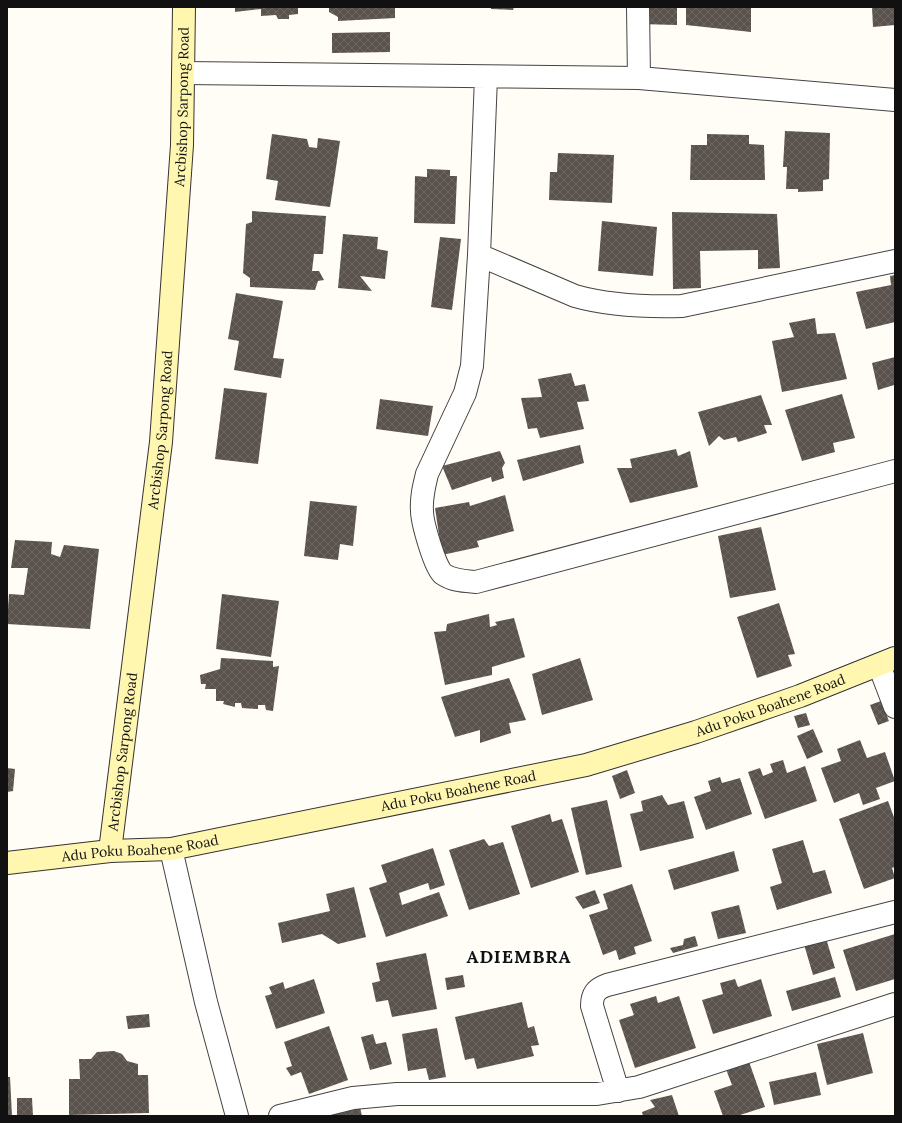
<svg xmlns="http://www.w3.org/2000/svg" width="902" height="1123" font-family="Lora,serif">
	<style>
		.building { fill: url(#building-cross-hatch) }
		.lines { fill: none; stroke-linecap: round; stroke-linejoin: round }
		.street-casing { stroke: #444; stroke-width: 24 }
		.secondary-casing { stroke: #333; stroke-width: 24 }
		.street { stroke: #fff; stroke-width: 22 }
		.secondary { stroke: #fff6b0; stroke-width: 22 }
		.labels { text-anchor: middle; stroke-width: 4; stroke-linejoin: round; paint-order: stroke }
		.street-label { font-size: 14px; fill: #111; stroke: #fff }
		.district-label { font-size: 18px; font-weight: bold; letter-spacing: 1px; fill: #111; stroke: #fff }
	</style>
	<defs>
		<pattern id="building-cross-hatch" width="8" height="8" patternUnits="userSpaceOnUse"><rect width="8" height="8" fill="#5a524d"/><path d="M0 0l8 8M0 8l8-8" fill="none" stroke="#6d6662"/></pattern>
	</defs>
	<rect width="100%" height="100%" fill="#fffdf5"/>
	<!-- building -->
	<path class="building" d="M235 7H298V14L289 15V19H278L276 15 261 16V9L235 12Z
		M329 7H395V18L338 21V17L329 12Z
		M491 7H514L513 10 491 9Z
		M640 7H677V25L640 24Z
		M686 7H751V32L686 25Z
		M872 7H895V25L873 27Z
		M390 32V52L332 53V33Z
		M785 131 830 133 829 179 823 180V191L798 192V189H786L787 167H783Z
		M272 134 307 139 309 147 317 148 318 138 340 141 330 207 275 200 278 181 266 179Z
		M707 134 749 135V144L764 145 765 180H690L691 145H707Z
		M558 153 614 155 612 203 549 200 550 172H557Z
		M427 169 450 170V176H457L455 224 414 223 415 176 427 177Z
		M252 211 326 216 323 254H314L312 271H319L324 280 318 281 315 290 250 287V278L243 273 246 224 252 222Z
		M672 212 777 214 780 268 758 269V250L700 251 701 288 673 289Z
		M602 221 657 227 653 276 598 271Z
		M343 234 378 237 377 249 388 251 385 279 360 276 372 291 338 288Z
		M440 237 461 239 452 310 431 307Z
		M895 275V322L866 329 856 292 891 285 890 276Z
		M236 293 283 301 273 358 284 359 281 378 234 370 239 341 228 339Z
		M815 318 817 334 835 333 847 379 782 392 772 341 794 337 789 323Z
		M895 357 894 385 878 390 872 363Z
		M571 373 575 386 585 384 589 401 577 402 584 429 540 438 537 428 528 429 521 398 542 397 538 379Z
		M224 388 267 393 258 464 215 459Z
		M842 394 855 438 833 443 835 452 802 461 785 410Z
		M761 395 772 425H764L767 433 738 442 736 437 724 440 719 436 709 446 698 412Z
		M380 399 433 406 428 436 376 429Z
		M580 445 584 463 523 481 517 460Z
		M676 449 678 456 690 451 698 487 630 503 617 468H632L630 459Z
		M500 451 505 463 502 468 504 478 492 482 491 477 452 490 442 466Z
		M505 495 514 531 477 541 479 547 442 555 435 508 469 502 470 506Z
		M310 501 357 506 353 546 340 544 338 560 304 556Z
		M761 527 776 590 730 598 718 536Z
		M15 540 52 542 51 554 60 557 64 545 99 549 90 629 7 624 9 594 24 595 28 568H11Z
		M222 594 279 601 271 657 216 649Z
		M779 603 795 654 788 655 792 666 757 678 737 617Z
		M489 614 490 627 497 625 495 622 514 618 525 657 492 667V675L445 685 434 632 446 631 447 624Z
		M221 658 273 661V667L279 666 273 711 266 710 265 705H258V709L242 708 241 703H235V707L223 704 224 701H216V689H205L206 684H201L200 675 220 669Z
		M580 658 593 700 542 715 532 674Z
		M509 678 526 720 509 723 511 733 480 743V730L455 737 441 697Z
		M881 701 889 721 878 725 870 705Z
		M806 713 810 725 798 728 794 716Z
		M813 729 823 752 807 759 797 736Z
		M860 740 867 758 885 752 895 781 876 788 880 799 863 805 859 793 834 803 821 768 841 761 837 749Z
		M783 760 787 773 805 766 817 801 765 819 748 772 760 768 763 776 773 772 770 764Z
		M7 768 15 769 13 791 7 792Z
		M627 770 635 793 620 799 612 776Z
		M720 777 722 783 740 778 752 814 706 830 694 797 711 791 708 781Z
		M662 795 668 805 684 801 694 838 640 851 630 814 643 811 641 801Z
		M607 800 622 867 586 875 571 808Z
		M888 801 895 820V867L892 868 895 878 864 889 839 819Z
		M550 814 552 822 562 819 579 872 531 888 511 826Z
		M484 839 489 846 503 842 520 894 469 910 449 850Z
		M803 840 813 873 825 870 832 893 777 910 770 887 782 883 772 849Z
		M433 848 445 885 430 890 428 883 399 893 402 905 439 892 448 916 386 937 369 888 387 882 381 865Z
		M734 851 739 871 674 890 668 870Z
		M632 884 652 941 634 947 636 954 619 960 616 950 603 955 589 915 608 909 603 894Z
		M354 887 366 937 338 944 322 934 282 943 278 923 330 911 326 894Z
		M595 890 600 903 583 909 575 897Z
		M739 905 746 933 718 939 711 912Z
		M895 934V979L856 991 843 950Z
		M825 935 835 968 813 975 803 941Z
		M695 936 698 946 673 953 670 948 683 945 684 939Z
		M426 953 437 1009 392 1017 388 1000 376 1002 372 983 380 981 376 963Z
		M463 975 465 987 447 990 445 978Z
		M835 977 841 997 792 1011 786 991Z
		M314 979 325 1013 276 1029 265 996 272 994 269 987 283 982 285 989Z
		M735 979 738 987 761 979 772 1016 713 1034 702 1000 723 994 720 983Z
		M656 996 658 1003 679 996 696 1048 635 1068 619 1020 634 1015 630 1004Z
		M522 1002 528 1028 534 1026 539 1045 531 1046 534 1056 477 1069 474 1058 465 1060 455 1017Z
		M149 1014 150 1027 128 1029 126 1016Z
		M329 1026 348 1080 309 1094 301 1072 291 1076 286 1068 292 1066 284 1042Z
		M437 1028 446 1077 429 1080 426 1068 408 1071 402 1034Z
		M863 1033 873 1073 827 1085 817 1044Z
		M373 1034 376 1044 386 1042 392 1064 370 1070 361 1037Z
		M114 1051 122 1054 127 1061 138 1064V1075H148L149 1113 69 1115V1079H80L79 1059H91L97 1052Z
		M747 1056 765 1107 737 1116H723L714 1091 732 1085 724 1064Z
		M816 1072 821 1095 774 1105 769 1082Z
		M7 1077H10L12 1116H7Z
		M672 1095 679 1116H643L642 1112 655 1107 650 1100Z
		M17 1098H32L33 1116H17Z
		M360 1107 362 1116H325Z"/>
	<g class="lines">
		<defs>
			<path id="street" d="M638 7 639 78
				M184 73 639 78 895 100
				M486 77 479 255 472 366 465 393 427 474C424 486 421 498 422 511 422 522 435 568 443 574 453 581 465 581 476 582L895 471
				M479 255 575 296C610 306 647 307 682 306L895 261
				M879 665 895 707
				M171 849 206 1002 237 1116
				M618 1091 592 1006C592 994 596 989 607 985L895 912
				M280 1116 353 1098 397 1094H597L639 1087 895 1004"/>
			<g id="secondary">
				<path id="s1" d="M110 851 161 442 182 145 184 7"/>
				<path id="s2" d="M7 863 110 851 171 849 586 765 696 732 800 696 895 658"/>
			</g>
		</defs>
		<!-- street casing -->
		<use href="#street" class="street-casing"/>
		<!-- secondary casing -->
		<use href="#secondary" class="secondary-casing"/>
		<!-- street -->
		<use href="#street" class="street"/>
		<!-- secondary -->
		<use href="#secondary" class="secondary"/>
	</g>
	<g class="labels">
		<!-- street labels -->
		<g class="street-label">
			<text dy="5" stroke="none"><textPath href="#s1" startOffset="748">Arcbishop Sarpong Road</textPath></text>
			<text dy="5" stroke="none"><textPath href="#s1" startOffset="424">Arcbishop Sarpong Road</textPath></text>
			<text dy="5" stroke="none"><textPath href="#s2" startOffset="782">Adu Poku Boahene Road</textPath></text>
			<text dy="5" stroke="none"><textPath href="#s1" startOffset="100">Arcbishop Sarpong Road</textPath></text>
			<text dy="5" stroke="none"><textPath href="#s2" startOffset="458">Adu Poku Boahene Road</textPath></text>
			<text dy="5" stroke="none"><textPath href="#s2" startOffset="134">Adu Poku Boahene Road</textPath></text>
		</g>
		<!-- district labels -->
		<g class="district-label">
			<text x="519" y="963">ADIEMBRA</text>
		</g>
	</g>
	<!-- border -->
	<rect width="902" height="1123" fill="none" stroke="#111111" stroke-width="16"/>
</svg>
